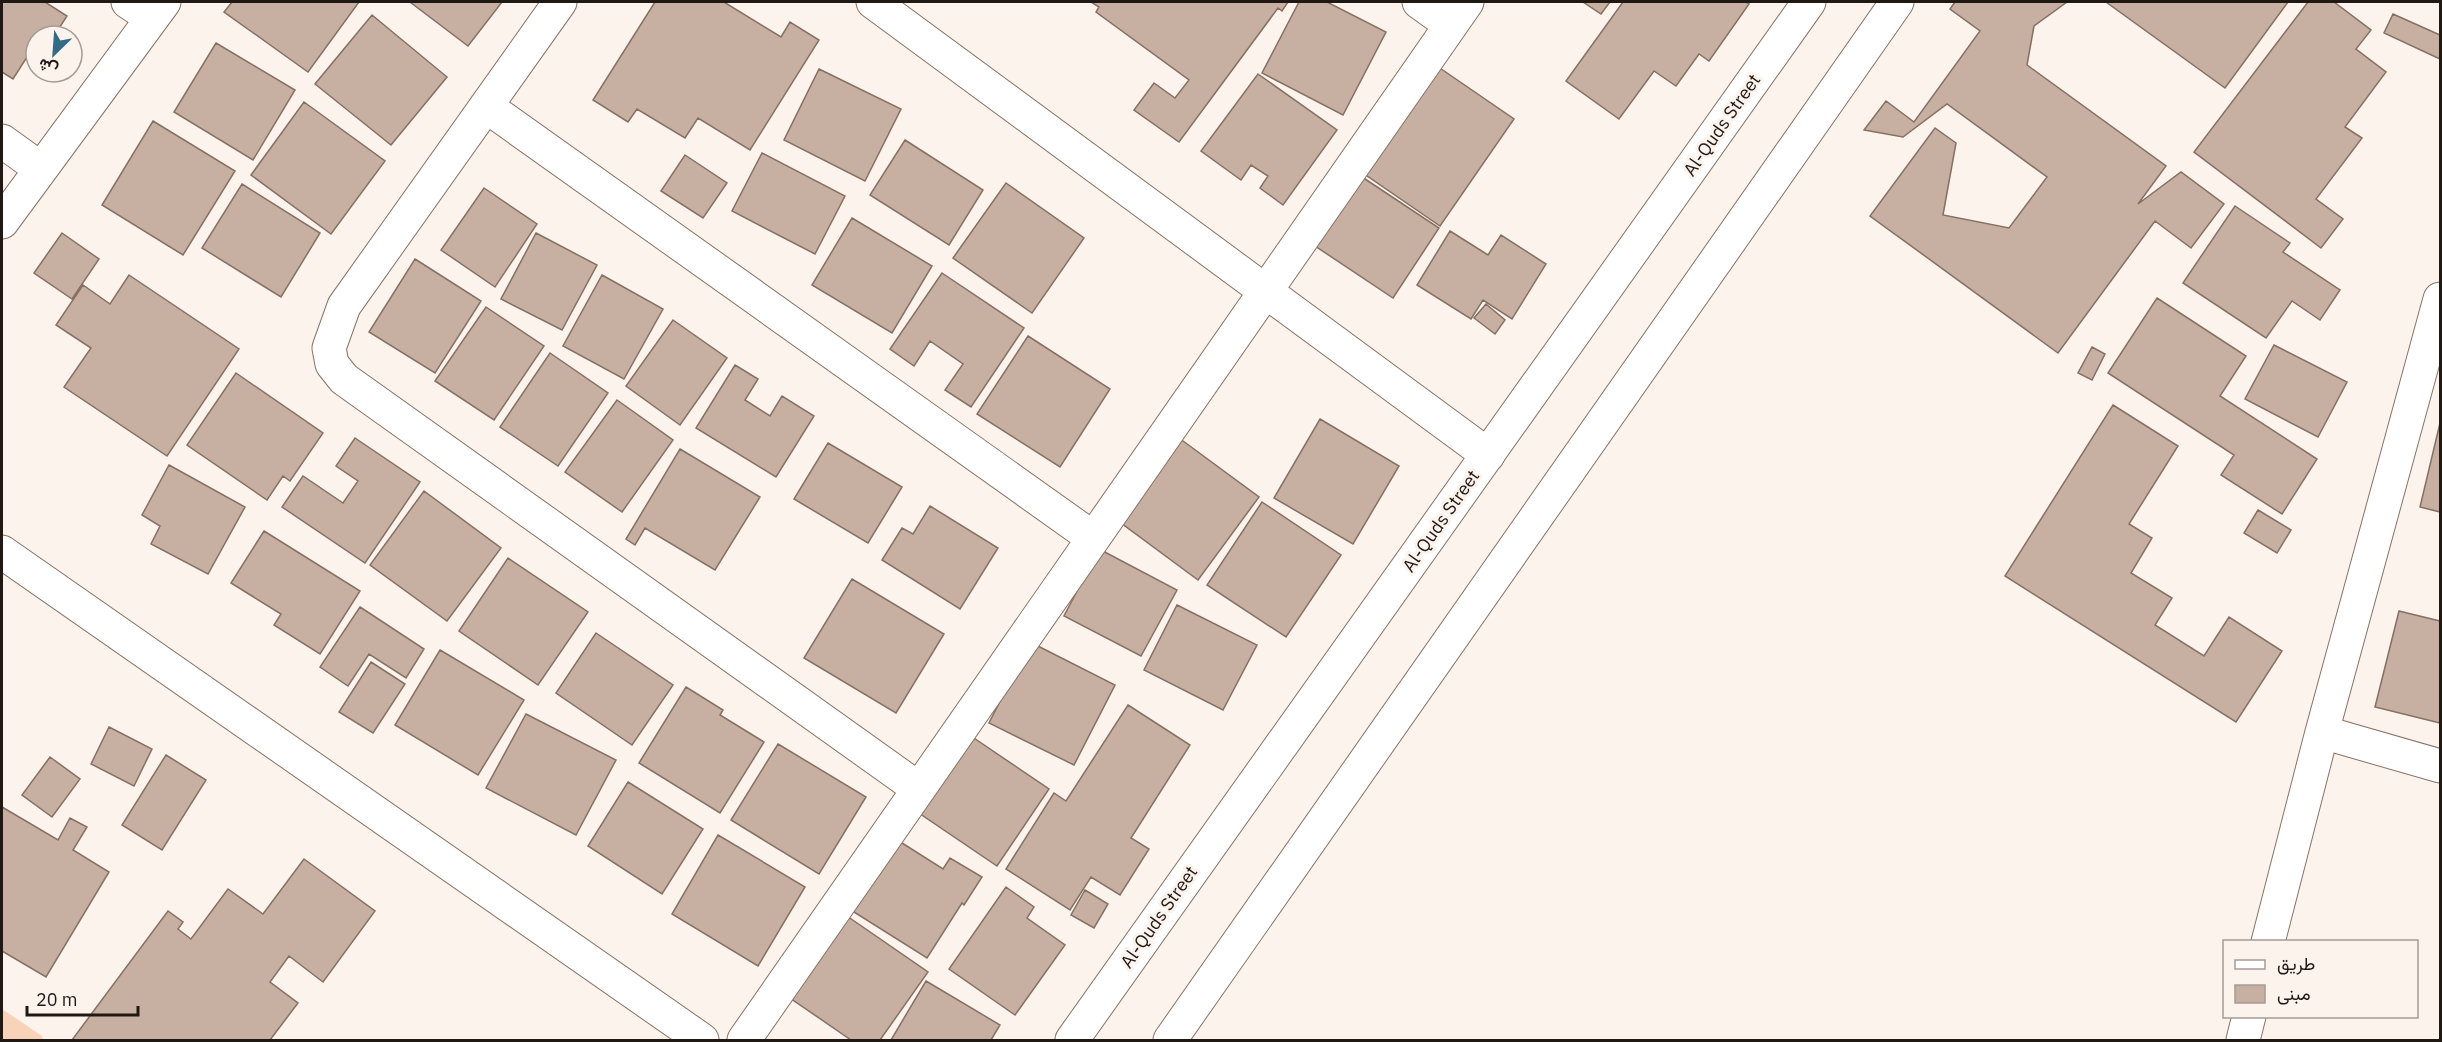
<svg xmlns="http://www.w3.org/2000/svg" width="2442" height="1042" font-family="'IBM Plex Sans',Vazirmatn,sans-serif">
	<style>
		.green { fill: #f9d2ba }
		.building { fill: #c7b0a2; stroke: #857063; stroke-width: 1.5 }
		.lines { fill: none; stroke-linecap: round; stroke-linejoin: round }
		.minor-casing { stroke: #887366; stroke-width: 35 }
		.tertiary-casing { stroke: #887366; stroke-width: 35 }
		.minor { stroke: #fff; stroke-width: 33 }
		.tertiary { stroke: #fff; stroke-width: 33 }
		.labels { text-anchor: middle; stroke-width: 6; stroke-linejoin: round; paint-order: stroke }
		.street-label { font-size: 18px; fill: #201813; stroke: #fcf3ed }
	</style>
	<rect width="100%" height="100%" fill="#fcf3ed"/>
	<!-- green -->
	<path class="green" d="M2 1009 42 1036 43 1040H2Z"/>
	<!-- building -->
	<path class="building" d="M2 2H45L67 16 54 36H36V62L27 57 13 79 2 72Z
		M232 2H359L308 72 224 12Z
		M410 2H502L468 46Z
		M655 2H724L781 37 790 22 819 40 750 150 698 118 685 138 637 109 628 122 593 100Z
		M1091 2H1288L1282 11 1278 8 1179 142 1134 110 1154 83 1175 98 1189 80 1096 12 1099 7Z
		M1299 2H1327L1386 32 1343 115 1262 73Z
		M1583 2H1610L1601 14Z
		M1623 2H1746L1749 4 1709 61 1699 54 1676 86 1654 71 1619 119 1566 81Z
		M1955 2H2067L2034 26 2027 65 2166 166 2138 204 2181 172 2224 204 2191 248 2155 221 2058 353 1870 216 1935 128 1956 143 1943 215 2009 228 2047 177 1947 104 1903 137 1864 130 1886 101 1914 122 1980 31 1950 9Z
		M2106 2H2288L2225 88Z
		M2308 2H2334L2371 30 2356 49 2386 72 2345 127 2362 138 2316 199 2343 219 2321 248 2194 152Z
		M2393 14 2440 35V59L2384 33Z
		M372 15 447 77 391 145 315 84Z
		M216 43 295 90 253 160 174 112Z
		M1434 64 1514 119 1440 226 1360 171Z
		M819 69 901 109 865 181 784 140Z
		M1258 74 1337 130 1283 205 1260 188 1268 176 1251 165 1241 180 1201 151Z
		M304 102 385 161 331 234 251 175Z
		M153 121 235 171 183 255 102 205Z
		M905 140 983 190 949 245 870 195Z
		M762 153 845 196 815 254 732 211Z
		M685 155 727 183 703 218 661 191Z
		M1356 173 1439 228 1393 298 1309 242Z
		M1006 183 1084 238 1032 313 953 258Z
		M242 184 320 233 281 297 202 248Z
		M484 188 537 224 495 287 441 250Z
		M2235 206 2290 243 2283 252 2340 290 2320 320 2292 301 2266 338 2183 283Z
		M852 218 932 266 892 333 812 285Z
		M1450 231 1488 255 1501 235 1546 264 1512 319 1483 300 1471 319 1417 285Z
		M62 233 99 259 72 299 34 273Z
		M536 233 597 265 562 330 501 299Z
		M415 259 481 301 435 373 369 332Z
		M942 273 1024 328 971 407 945 390 963 364 930 341 914 366 890 349Z
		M129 275 239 349 167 456 64 387 91 348 56 325 83 285 110 304Z
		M602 275 663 309 624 379 563 346Z
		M2157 298 2246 356 2220 396 2317 459 2282 514 2221 475 2234 455 2108 373Z
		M1486 304 1505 320 1495 334 1474 318Z
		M486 307 544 346 494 420 435 381Z
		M673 320 727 358 680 425 626 386Z
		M1028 336 1110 389 1060 467 977 414Z
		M2274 345 2347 382 2318 437 2245 399Z
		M2092 347 2105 354 2092 380 2078 373Z
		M550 353 608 393 558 466 500 427Z
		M735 365 758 379 745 400 770 416 782 396 814 416 776 477 696 428Z
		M236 373 323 433 290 481 283 476 267 500 187 445Z
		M617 400 673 440 622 512 565 472Z
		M2113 405 2178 446 2129 524 2152 538 2131 573 2172 598 2155 625 2204 656 2229 617 2282 651 2236 722 2005 576Z
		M1320 419 1399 466 1353 544 1274 498Z
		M2440 423V512L2420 507Z
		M355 438 420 482 365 563 282 507 303 476 343 503 358 481 336 466Z
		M1179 438 1259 497 1198 580 1117 520Z
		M828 443 902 487 868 543 794 499Z
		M680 449 760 497 715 570 645 528 635 545 626 539Z
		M169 465 245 507 208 574 151 544 160 526 142 515Z
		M424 491 501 548 447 621 370 565Z
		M1262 502 1341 555 1286 637 1207 585Z
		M930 506 998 548 960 609 882 560 902 528 913 534Z
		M2258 510 2291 530 2277 553 2244 533Z
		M264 531 360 591 320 654 274 625 281 614 231 583Z
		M1099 549 1177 590 1141 656 1064 616Z
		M508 558 588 612 538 685 459 631Z
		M852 579 944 634 896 713 804 658Z
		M1177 605 1257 645 1223 710 1144 670Z
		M360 607 424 649 406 678 369 654 348 686 320 667Z
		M2399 611 2440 621V619V723L2375 707Z
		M596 633 673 685 632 745 556 693Z
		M1030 642 1115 685 1074 765 989 723Z
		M440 650 524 700 478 775 395 725Z
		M371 662 405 684 373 733 339 712Z
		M686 687 723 710 720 715 764 742 720 813 639 763Z
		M1128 705 1190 745 1131 838 1149 849 1120 895 1091 877 1070 910 1006 869 1054 793 1066 801Z
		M526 714 616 760 576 835 486 788Z
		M109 727 152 749 134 786 91 764Z
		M965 732 1049 789 997 866 913 809Z
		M778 744 866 797 819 874 731 820Z
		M166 755 206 780 162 850 122 825Z
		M50 757 80 779 52 817 22 795Z
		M628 782 703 829 662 894 588 846Z
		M2 807 58 840 70 818 87 827 73 850 109 872 46 977 2 951Z
		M718 835 805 887 758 966 672 914Z
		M891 836 943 869 950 858 982 877 964 905 962 903 927 958 846 907Z
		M304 859 375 911 323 982 289 956 270 982 298 1003 270 1040H72L168 911 183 922 178 929 191 939 228 889 263 914Z
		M1006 887 1034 907 1027 918 1065 945 1015 1015 949 969Z
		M1085 890 1108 904 1094 928 1071 915Z
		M844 914 928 972 880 1040H851L787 996Z
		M926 981 1000 1025 991 1040H891Z"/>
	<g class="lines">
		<defs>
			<path id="minor" d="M128 2 152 18
				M560 2 344 306 329 348 332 364 344 379 919 789
				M873 2 1488 455
				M1419 2 1451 25
				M486 106 1093 538
				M2 141 41 169
				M2 222 164 2
				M2 552 702 1040
				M2322 732 2440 766
				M2268 942 2322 732 2440 299
				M744 1040 1467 2
				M2243 1040 2249 1016"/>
			<path id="tertiary" d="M1072 1040 1809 2
				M1170 1040 1897 2"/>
		</defs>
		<!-- minor casing -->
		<use href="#minor" class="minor-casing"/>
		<!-- tertiary casing -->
		<use href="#tertiary" class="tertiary-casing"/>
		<!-- minor -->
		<use href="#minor" class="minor"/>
		<!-- tertiary -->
		<use href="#tertiary" class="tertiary"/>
	</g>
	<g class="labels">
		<!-- street labels -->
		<g class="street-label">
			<text transform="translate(1722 125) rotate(-55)" y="6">Al-Quds Street</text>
			<text transform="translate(1441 521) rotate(-55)" y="6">Al-Quds Street</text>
			<text transform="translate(1159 917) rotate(-55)" y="6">Al-Quds Street</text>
		</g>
	</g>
	<!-- border -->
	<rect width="2442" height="1042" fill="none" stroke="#201813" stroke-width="6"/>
	<!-- legend -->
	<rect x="2223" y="940" width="195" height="78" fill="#fcf3ed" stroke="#a49b96" stroke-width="1.5"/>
	<rect x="2235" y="960" width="30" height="9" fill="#ffffff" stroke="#a49b96" stroke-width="1.5"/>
	<text x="2277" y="970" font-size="18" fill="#201813">طريق</text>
	<rect x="2235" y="985" width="30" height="18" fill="#c7b0a2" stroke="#a49b96" stroke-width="1.5"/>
	<text x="2277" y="1000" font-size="18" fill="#201813">مبنى</text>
	<!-- north arrow -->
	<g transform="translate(54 54) rotate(205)"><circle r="28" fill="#fcf3ed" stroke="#a49b96" stroke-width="1.5"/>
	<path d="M0-4.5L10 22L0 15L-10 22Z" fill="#356a86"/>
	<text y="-9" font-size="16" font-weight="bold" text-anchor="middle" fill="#201813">ش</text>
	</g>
	<!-- scale -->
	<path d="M27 1006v9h111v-9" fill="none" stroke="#201813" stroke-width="3"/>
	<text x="36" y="1006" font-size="18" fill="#201813" stroke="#fcf3ed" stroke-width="4.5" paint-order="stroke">20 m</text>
</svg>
